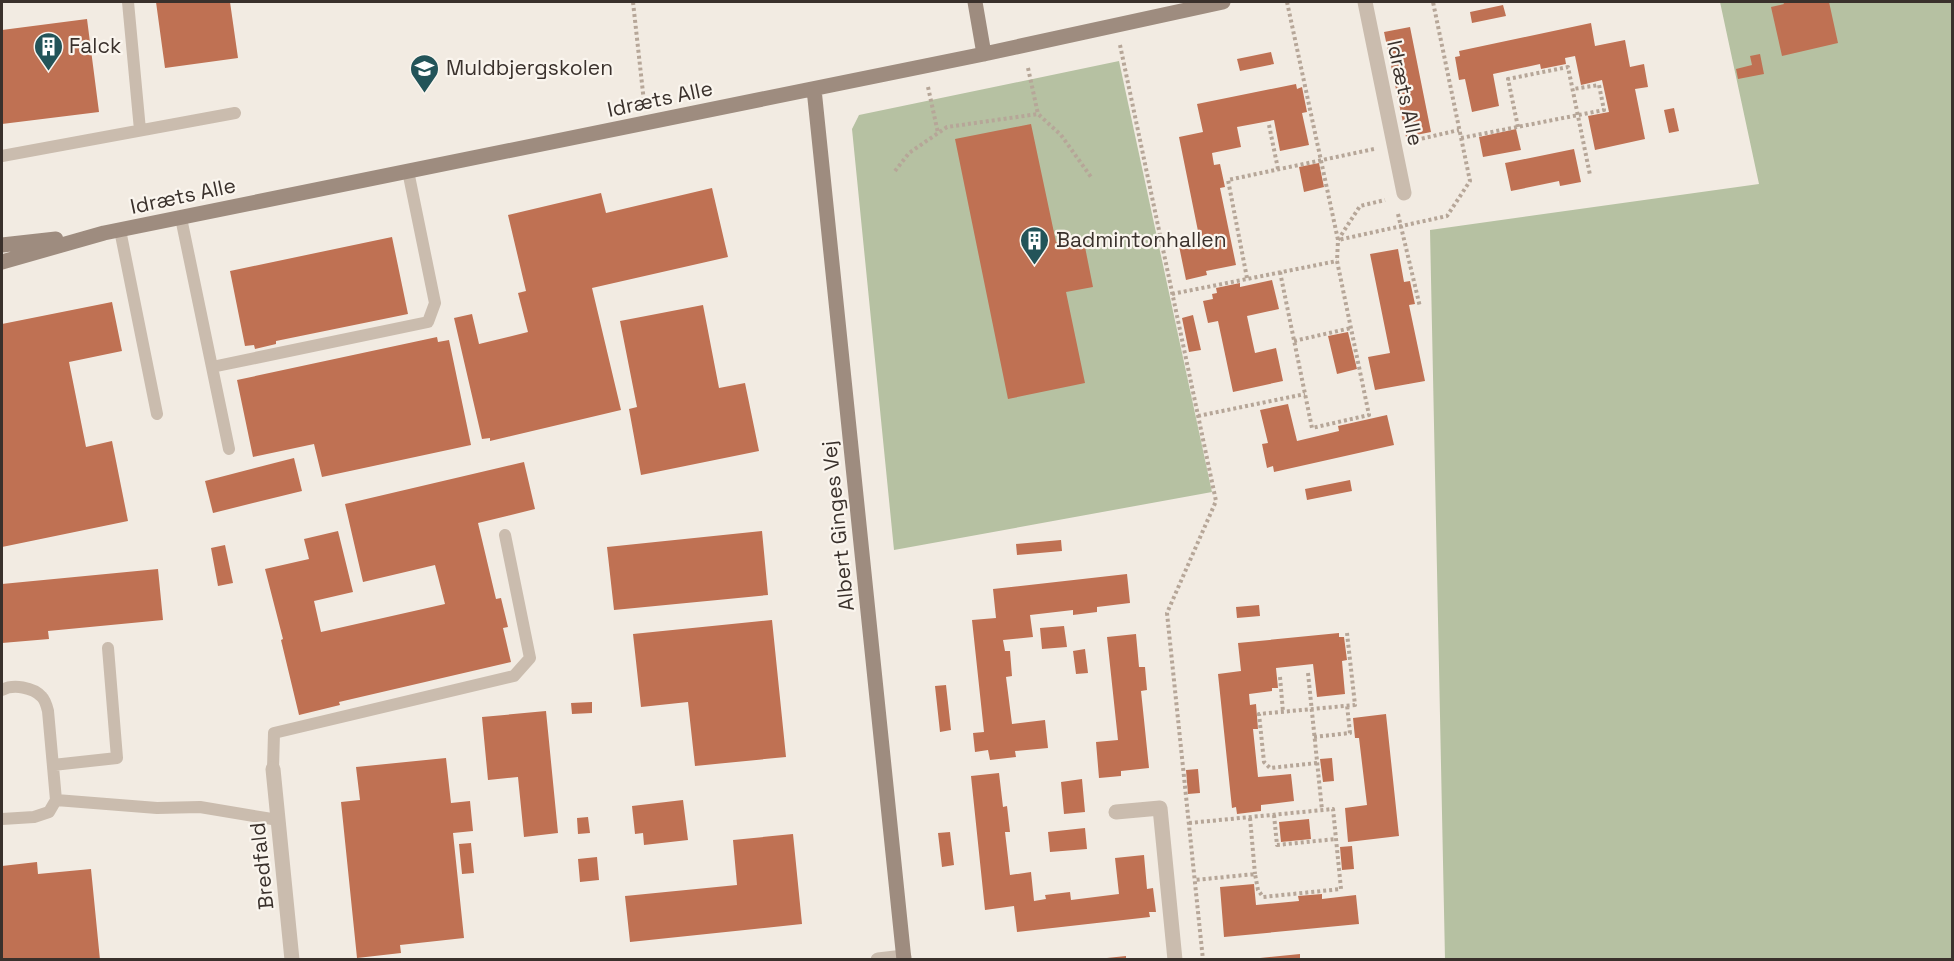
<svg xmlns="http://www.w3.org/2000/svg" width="1954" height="961" font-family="'Space Grotesk',sans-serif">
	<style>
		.green { fill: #b6c1a2 }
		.building { fill: #bf7153 }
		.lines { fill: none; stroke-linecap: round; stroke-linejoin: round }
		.path { stroke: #b6a698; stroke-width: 4; stroke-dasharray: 3 3; stroke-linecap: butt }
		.lane { stroke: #cabcae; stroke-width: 12 }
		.street { stroke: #cabcae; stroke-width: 15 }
		.secondary { stroke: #9e8c7f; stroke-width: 15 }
		.labels { text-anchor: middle; stroke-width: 4.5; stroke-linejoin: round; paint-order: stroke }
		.poi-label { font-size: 21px; fill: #3a312c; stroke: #faf5ee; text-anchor: start }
		.street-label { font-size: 21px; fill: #3a312c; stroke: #faf5ee }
	</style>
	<rect width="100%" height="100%" fill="#f2ebe2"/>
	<!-- green -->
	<path class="green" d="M1720 2H1952V959H1445L1430 230 1759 184Z
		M1119 61 1212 492 894 550 852 129 859 115Z"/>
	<!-- building -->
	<path class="building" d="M156 2H230L238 58 165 68Z
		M1783 2H1829L1838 43 1782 56 1771 7 1784 4Z
		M1503 5 1506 16 1472 23 1470 12Z
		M87 19 99 112 2 124V30Z
		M1591 23 1595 46 1625 40 1630 67 1644 64 1648 87 1635 89 1645 139 1595 150 1588 116 1609 112 1602 80 1581 85 1575 56 1565 58 1566 64 1541 69 1540 64 1493 74 1499 106 1472 112 1465 79 1459 80 1455 57 1460 56 1459 51Z
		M1410 27 1431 132 1406 137 1384 32Z
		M1271 52 1274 64 1240 71 1237 59Z
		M1760 54 1764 74 1738 79 1736 69 1752 65 1750 56Z
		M1296 84 1297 89 1302 87 1307 112 1302 113 1309 145 1280 151 1274 120 1237 127 1241 147 1212 153 1214 165 1220 164 1225 187 1220 188 1236 265 1206 271 1207 275 1186 280 1179 246 1200 241 1179 137 1203 132 1197 104Z
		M1674 108 1679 131 1669 133 1664 110Z
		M1031 124 1056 242 1083 237 1093 287 1066 292 1085 383 1008 399 955 139Z
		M1516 129 1521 150 1483 157 1479 137Z
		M1574 149 1581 182 1560 186 1559 181 1511 191 1505 163Z
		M1319 163 1324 187 1304 192 1299 167Z
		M712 188 728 257 592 288 621 410 490 441V438L482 439 454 318 472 314 479 344 528 332 518 293 526 291 508 215 601 193 606 213Z
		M392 237 408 314 276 341V344L255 349 254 345 245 346 230 271Z
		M1398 249 1404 282 1410 281 1415 304 1409 305 1425 381 1375 390 1368 357 1390 353 1370 254Z
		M1272 280 1279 309 1247 316 1255 353 1276 348 1283 381 1233 392 1218 321 1208 323 1203 301 1213 299 1212 294 1217 293 1216 288 1240 283V287Z
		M112 302 122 351 69 362 86 447 112 441 128 521 2 547V324Z
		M703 305 719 388 745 383 759 451 641 475 629 409 637 407 620 321Z
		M1193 315 1201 350 1189 352 1182 318Z
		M1348 332 1357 369 1337 374 1328 336Z
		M437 337 438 342 449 340 471 445 322 477 314 444 253 457 237 380Z
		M1288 404 1297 441 1339 431 1338 426 1387 415 1394 445 1274 472 1273 466 1267 468 1262 444 1268 443 1260 410Z
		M294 458 302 491 213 513 205 481Z
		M524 462 535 509 478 523 496 599 501 598 508 627 503 628 511 662 339 702 340 705 299 715 281 640 283 639 265 569 309 559 304 539 338 531 353 592 314 601 321 632 445 604 435 565 363 582 345 504Z
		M1350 480 1352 491 1307 500 1305 489Z
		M762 531 768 595 614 610 607 547Z
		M1061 540 1062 551 1017 555 1016 544Z
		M225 545 233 583 218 586 211 548Z
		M158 569 163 620 48 631 49 639 2 643V584Z
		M1127 574 1130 603 1097 607V612L1073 615V610L1030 615 1033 637 1003 640 1005 651H1010L1012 676 1006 677 1012 724 1045 720 1048 748 1015 751 1016 757 990 760 988 750 975 752 973 733 984 732 972 620 996 618 993 589Z
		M1259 605 1260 616 1237 618 1236 607Z
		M772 620 786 757 695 766 688 702 641 707 633 634Z
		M1064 626 1067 647 1042 649 1040 628Z
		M1339 633V637H1344L1347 660 1342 661 1345 694 1317 697 1313 664 1276 668 1278 688H1272V691L1249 694 1250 705 1256 704 1258 729H1253L1258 777 1291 774 1294 801 1261 805V811L1237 814 1236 807 1232 808 1218 674 1241 671 1238 643Z
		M1136 634 1139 667H1145L1147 690 1141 691 1149 768 1121 771V776L1099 778 1096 742 1118 740 1107 637Z
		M1085 649 1088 673 1076 674 1073 651Z
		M946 685 951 730 940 732 935 686Z
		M592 702V713L572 714 571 703Z
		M546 711 558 833 524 837 518 777 488 780 482 717Z
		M1386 714 1399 836 1348 842 1345 808 1367 805 1359 738H1355L1353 718Z
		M446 758 451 803 470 801 473 831 453 833 464 938 400 945 401 953 357 958 341 802 360 800 356 767Z
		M1332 758 1334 781 1323 782 1320 759Z
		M1198 769 1200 793 1188 794 1186 770Z
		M999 773 1003 807 1007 806 1010 832H1005L1010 875 1031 872 1034 901 1046 899 1045 895 1070 892 1071 900 1119 894 1115 858 1144 855 1147 889 1153 888 1156 912H1149L1150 917 1017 932 1014 906 985 910 971 776Z
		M1082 779 1085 812 1064 814 1061 782Z
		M683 800 688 840 644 845 643 833 635 834 632 806Z
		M588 817 590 833 578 834 577 818Z
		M1309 819 1311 839 1281 842 1279 822Z
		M1085 828 1087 849 1050 852 1048 832Z
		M950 832 954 865 942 867 938 833Z
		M793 834 802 924 630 942 625 896 737 885 733 840Z
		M471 843 474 873 462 874 459 844Z
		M1352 846 1354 869 1342 870 1340 847Z
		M597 857 599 880 580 882 578 859Z
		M37 862 38 874 91 869 100 960H2V866Z
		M1254 884 1256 905 1299 901 1298 896 1322 894V899L1356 895 1359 924 1224 937 1220 887Z
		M1300 954V960H1260V958Z
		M1126 956V960H1107V958Z"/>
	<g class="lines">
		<!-- path -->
		<path class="path" d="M633 2 644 102
			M1287 2 1338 240 1447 216 1470 181 1433 2
			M1120 45 1216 501 1167 613 1203 960
			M1028 68 1038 114
			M928 87 938 133
			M1269 125 1278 169
			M1518 127 1508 79 1568 67 1590 175
			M1461 138 1604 110 1599 85 1573 89
			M1416 140 1459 130
			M895 171 909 153 947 127 1038 114 1061 135 1091 177
			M1398 214 1420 307
			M1280 272 1312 428 1369 415 1337 261 1338 240 1360 206 1385 200
			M1247 278 1228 180 1374 149
			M1172 294 1337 261
			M1294 341 1351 328
			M1198 416 1305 394
			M1308 673 1322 810
			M1280 677 1283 712
			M1314 737 1350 733 1347 705
			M1317 763 1270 768 1264 762 1259 714 1355 705 1347 633
			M1274 815 1277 845 1336 839
			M1250 818 1255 874
			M1189 823 1333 809 1341 889 1263 897 1258 890 1255 874 1195 880"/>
		<!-- lane -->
		<path class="lane" d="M128 2 140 130
			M2 156 235 113
			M181 218 229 449
			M120 230 157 414
			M212 367 428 322 435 303 408 171
			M2 690C13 684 33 687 42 697 45 700 47 707 48 711L56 800 49 812 34 817 2 819
			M53 765 117 758 108 648
			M273 769 274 733 514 676 530 658 505 535
			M56 800 157 808 200 807 278 820"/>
		<!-- street -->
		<path class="street" d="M1365 2 1404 193
			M273 769 292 960
			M1116 812 1160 808 1175 960
			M878 960 904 957"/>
		<!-- secondary -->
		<path class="secondary" d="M975 2 984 54
			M814 89 904 960
			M2 245 56 239
			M2 262 104 233 984 54 1223 2"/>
	</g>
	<!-- icons -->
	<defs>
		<symbol id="building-pin" viewBox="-11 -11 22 30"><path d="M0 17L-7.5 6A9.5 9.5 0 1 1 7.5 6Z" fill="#235459" stroke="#faf5ee"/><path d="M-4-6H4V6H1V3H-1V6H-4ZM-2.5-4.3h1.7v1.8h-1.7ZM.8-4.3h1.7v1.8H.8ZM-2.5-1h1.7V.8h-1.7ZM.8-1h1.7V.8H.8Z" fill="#fff"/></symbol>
		<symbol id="school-pin" viewBox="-11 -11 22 30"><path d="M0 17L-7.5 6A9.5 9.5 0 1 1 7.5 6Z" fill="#235459" stroke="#faf5ee"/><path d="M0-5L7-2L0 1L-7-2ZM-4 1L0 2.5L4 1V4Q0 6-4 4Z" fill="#fff"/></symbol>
	</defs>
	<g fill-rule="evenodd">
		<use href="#building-pin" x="32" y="30" width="33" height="45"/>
		<use href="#school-pin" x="408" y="52" width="33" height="45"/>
		<use href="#building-pin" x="1018" y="224" width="33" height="45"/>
	</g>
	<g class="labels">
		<!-- poi labels -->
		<g class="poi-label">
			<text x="69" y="53">Falck</text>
			<text x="446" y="75">Muldbjergskolen</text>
			<text x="1056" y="247">Badmintonhallen</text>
		</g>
		<!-- street labels -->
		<g class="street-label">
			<text transform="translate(1405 93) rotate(78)" y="7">Idræts Alle</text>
			<text transform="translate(660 99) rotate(-12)" y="7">Idræts Alle</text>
			<text transform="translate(183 196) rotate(-12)" y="7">Idræts Alle</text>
			<text transform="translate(838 526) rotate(-96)" y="7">Albert Ginges Vej</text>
			<text transform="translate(262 866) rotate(-96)" y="7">Bredfald</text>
		</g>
	</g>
	<!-- border -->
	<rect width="1954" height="961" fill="none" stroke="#3a312c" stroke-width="6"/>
</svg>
